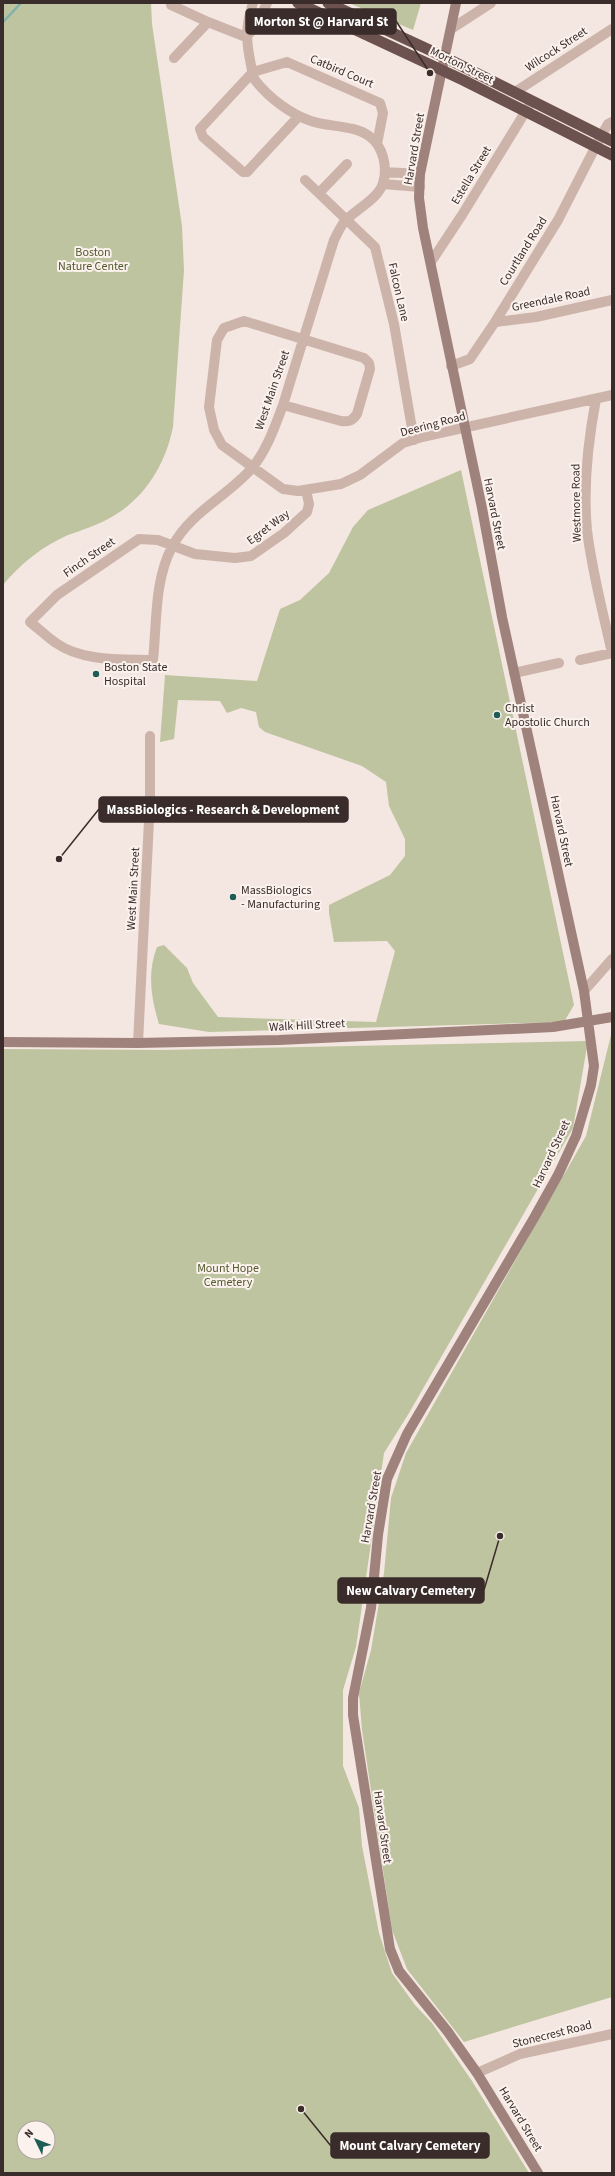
<svg xmlns="http://www.w3.org/2000/svg" width="615" height="2176" font-family="'Source Sans 3',sans-serif">
	<style>
		.green { fill: #bec49f; fill-rule: evenodd }
		.lines { fill: none; stroke-linecap: round; stroke-linejoin: round }
		.stream { stroke: #7eb2aa; stroke-width: 2.5 }
		.minor { stroke: #cdb4ab; stroke-width: 10 }
		.secondary { stroke: #a0827c; stroke-width: 10 }
		.trunk { stroke: #6c524e; stroke-width: 11 }
		.poi-dot { fill: #1e5d55; stroke: #fbf2ed; stroke-width: 1.5 }
		.labels { text-anchor: middle; stroke-width: 4; stroke-linejoin: round; paint-order: stroke }
		.street-label { font-size: 12px; fill: #3a2c2a; stroke: #fbf2ed }
		.park-label { font-size: 12px; fill: #51592d; stroke: #fbf2ed }
		.poi-label { font-size: 12px; fill: #3a2c2a; stroke: #fbf2ed; text-anchor: start }
		.leader { fill: none; stroke: #3a2c2a; stroke-width: 1.5 }
		.callout-dot { fill: #3a2c2a; stroke: #fbf2ed; stroke-width: 1.5 }
		.callout { fill: #3a2c2a; stroke: #3a2c2a; stroke-width: 1.5 }
		.callout-label { font-size: 13px; text-anchor: middle; font-weight: bold; fill: #fff }
	</style>
	<rect width="100%" height="100%" fill="#f4e6e0"/>
	<!-- green -->
	<path class="green" d="M3 3H151L152 24 182 226 184 270 173 427C165 466 144 500 108 519 95 526 82 530 68 535 43 546 20 564 3 585Z
		M349 3H421L413 30Z
		M461 470 574 1005 564 1022 209 1032 159 1024C151 998 147 972 157 947L164 945 187 968 193 983 218 1017 376 1022 395 951 387 941 334 942 329 913V905L390 875 405 856V839L389 806 386 782 362 766 265 732 259 727 256 712 241 708 227 713 220 701 178 700 174 739 160 742 165 675 257 681 280 609 300 600 329 573 353 527 368 510Z
		M612 1031V1997L464 2042 407 1969 392 1930 362 1730 359 1693 371 1650 384 1573 391 1498 406 1453 586 1136Z
		M588 1041 573 1128 409 1413 384 1453 356 1647 343 1690V1766L359 1808 362 1846 379 1933 392 1973 415 2005 432 2023 472 2081 529 2173H3V1049L162 1050ZM24 2128H48V2152H24Z"/>
	<g class="lines">
		<!-- stream -->
		<path class="stream" d="M3 22 21 3"/>
		<!-- minor -->
		<path class="minor" d="M253 3C245 27 246 41 251 65 252 70 253 76 255 80 268 97 290 114 311 121 328 127 354 125 369 136 383 146 388 167 383 183 379 198 357 209 347 219 341 224 338 233 334 240L283 405C275 426 267 450 252 468 228 496 190 512 172 547 154 581 157 623 153 660 122 659 83 662 56 643 47 637 39 629 30 622L57 595 139 539 158 540 195 554 235 558 251 556 284 533 307 512 309 504 306 490
			M171 5 208 22 246 37
			M451 29 491 3
			M246 37 256 26 267 3
			M174 58 208 22
			M515 92 612 29
			M299 116 247 172H243L203 137 200 129 253 72 287 62 380 103 383 113 377 144
			M385 172 420 174
			M305 180 375 247 394 324 414 440
			M383 184 420 187
			M319 193 347 164
			M431 262 462 215 532 101
			M495 322 536 317 612 300
			M451 366 470 359 495 322 558 220 601 136 608 124 612 122
			M596 399C588 441 583 487 587 530 592 572 603 612 612 653
			M283 405 341 421C349 422 352 421 357 414L370 369 369 363 364 358 244 321 224 328 217 340 209 407 214 430 222 445 283 489 298 491 341 484 360 475 403 443 422 437 612 395
			M580 660 612 653
			M514 673 559 663
			M584 991 612 959
			M138 1043 150 800V736
			M477 2073 520 2054 612 2034"/>
		<!-- secondary -->
		<path class="secondary" d="M456 3 420 174 419 198 423 228 482 508 502 617 584 991 594 1066 591 1085 576 1136 558 1175 534 1218 407 1434 387 1479 378 1535 371 1608 353 1698V1715L390 1949 399 1971 448 2032 477 2073 538 2173
			M3 1042 138 1043 279 1040 553 1027 612 1017"/>
		<!-- trunk -->
		<path class="trunk" d="M298 3 463 80 612 155
			M328 3 436 53 612 141"/>
	</g>
	<!-- markers -->
	<g class="poi-dot">
		<circle cx="96" cy="674" r="4"/>
		<circle cx="497" cy="715" r="4"/>
		<circle cx="233" cy="897" r="4"/>
	</g>
	<g class="labels">
		<!-- street labels -->
		<g class="street-label">
			<text transform="translate(556 49) rotate(-33)" y="4">Wilcock Street</text>
			<text transform="translate(462 65) rotate(26)" y="4">Morton Street</text>
			<text transform="translate(342 71) rotate(23)" y="4">Catbird Court</text>
			<text transform="translate(414 149) rotate(-80)" y="4">Harvard Street</text>
			<text transform="translate(471 175) rotate(-59)" y="4">Estella Street</text>
			<text transform="translate(523 251) rotate(-58)" y="4">Courtland Road</text>
			<text transform="translate(399 292) rotate(77)" y="4">Falcon Lane</text>
			<text transform="translate(551 299) rotate(-12)" y="4">Greendale Road</text>
			<text transform="translate(272 390) rotate(-71)" y="4">West Main Street</text>
			<text transform="translate(433 424) rotate(-15)" y="4">Deering Road</text>
			<text transform="translate(576 503) rotate(-91)" y="4">Westmore Road</text>
			<text transform="translate(495 514) rotate(79)" y="4">Harvard Street</text>
			<text transform="translate(268 527) rotate(-37)" y="4">Egret Way</text>
			<text transform="translate(89 557) rotate(-35)" y="4">Finch Street</text>
			<text transform="translate(562 831) rotate(78)" y="4">Harvard Street</text>
			<text transform="translate(133 889) rotate(-87)" y="4">West Main Street</text>
			<text transform="translate(307 1025) rotate(-3)" y="4">Walk Hill Street</text>
			<text transform="translate(551 1154) rotate(-65)" y="4">Harvard Street</text>
			<text transform="translate(371 1507) rotate(-80)" y="4">Harvard Street</text>
			<text transform="translate(383 1827) rotate(82)" y="4">Harvard Street</text>
			<text transform="translate(552 2034) rotate(-14)" y="4">Stonecrest Road</text>
			<text transform="translate(521 2119) rotate(59)" y="4">Harvard Street</text>
		</g>
		<!-- park labels -->
		<g class="park-label">
			<text x="93" y="256">Boston<tspan x="93" dy="14">Nature Center</tspan></text>
			<text x="228" y="1272">Mount Hope<tspan x="228" dy="14">Cemetery</tspan></text>
		</g>
		<!-- poi labels -->
		<g class="poi-label">
			<text x="104" y="671">Boston State<tspan x="104" dy="14">Hospital</tspan></text>
			<text x="505" y="712">Christ<tspan x="505" dy="14">Apostolic Church</tspan></text>
			<text x="241" y="894">MassBiologics<tspan x="241" dy="14">- Manufacturing</tspan></text>
		</g>
	</g>
	<!-- callouts -->
	<path class="leader" d="M430 73L396 21M59 859L99 809M500 1536L484 1590M301 2109L331 2146"/>
	<g class="callout-dot">
		<circle cx="430" cy="73" r="4"/>
		<circle cx="59" cy="859" r="4"/>
		<circle cx="500" cy="1536" r="4"/>
		<circle cx="301" cy="2109" r="4"/>
	</g>
	<g class="callout">
		<rect x="246" y="9" width="150" height="25" rx="4"/>
		<rect x="99" y="797" width="249" height="25" rx="4"/>
		<rect x="338" y="1578" width="146" height="25" rx="4"/>
		<rect x="331" y="2133" width="158" height="25" rx="4"/>
	</g>
	<g class="callout-label">
		<text x="321" y="26">Morton St @ Harvard St</text>
		<text x="223" y="814">MassBiologics - Research &amp; Development</text>
		<text x="411" y="1595">New Calvary Cemetery</text>
		<text x="410" y="2150">Mount Calvary Cemetery</text>
	</g>
	<!-- border -->
	<rect width="615" height="2176" fill="none" stroke="#3a2c2a" stroke-width="8"/>
	<!-- north arrow -->
	<g transform="translate(36 2140) rotate(313)"><circle r="19" fill="#fbf2ed" stroke="#aea39f"/>
	<path d="M0-3L7 15L0 10L-7 15Z" fill="#1e5d55"/>
	<text y="-6" font-size="11" font-weight="bold" text-anchor="middle" fill="#3a2c2a">N</text>
	</g>
</svg>
